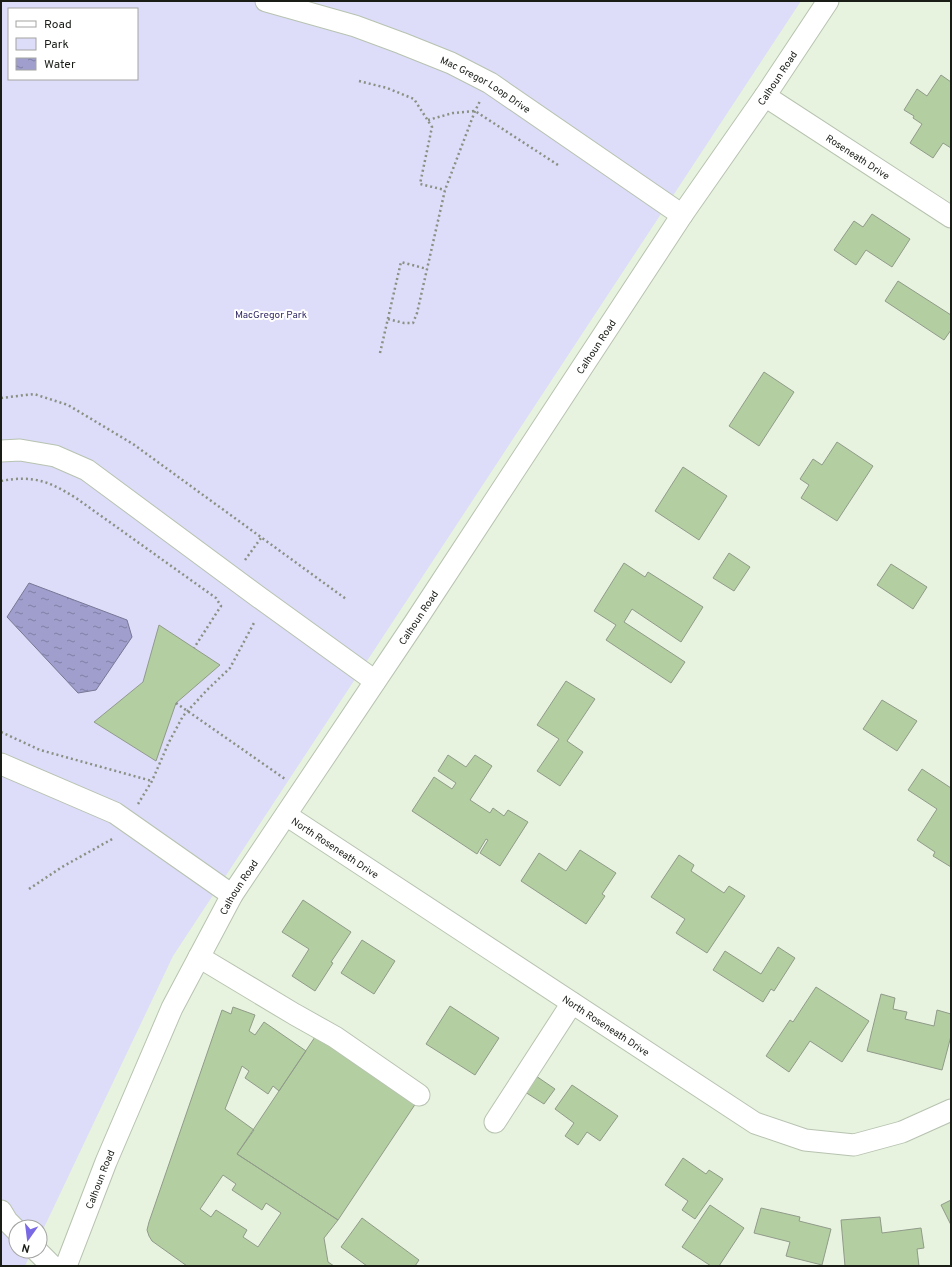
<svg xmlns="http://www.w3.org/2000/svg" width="952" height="1267" font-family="Overpass,sans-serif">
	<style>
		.green { fill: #dddcf9; fill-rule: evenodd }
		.water { fill: url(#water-ripples); stroke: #777795 }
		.building { fill: #b3cea1; stroke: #909b89; fill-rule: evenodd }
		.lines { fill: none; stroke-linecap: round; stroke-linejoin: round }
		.minor-casing { stroke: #b7c3b0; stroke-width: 23 }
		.path { stroke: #899183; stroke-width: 2.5; stroke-dasharray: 2 3; stroke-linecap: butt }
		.minor { stroke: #fff; stroke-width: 21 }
		.labels { text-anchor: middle; stroke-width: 4; stroke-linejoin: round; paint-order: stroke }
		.street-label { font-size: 10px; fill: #191d16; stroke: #fff }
		.park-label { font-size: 10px; fill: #352d67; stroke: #fff }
	</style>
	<defs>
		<pattern id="water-ripples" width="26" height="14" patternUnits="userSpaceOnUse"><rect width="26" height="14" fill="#9f9ecc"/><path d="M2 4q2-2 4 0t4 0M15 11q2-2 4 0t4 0" fill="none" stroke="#8180a5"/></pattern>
	</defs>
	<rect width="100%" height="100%" fill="#e7f3df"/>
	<!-- green -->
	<path class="green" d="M1 1H801L173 956 40 1236V1227H16V1251H32L25 1266H1ZM9 9H137V79H9Z"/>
	<!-- water -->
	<path class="water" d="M29 583 127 620 132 637 96 690 78 693 7 617Z"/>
	<!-- building -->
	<path class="building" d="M941 75 951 82V148L943 143 933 158 910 143 922 124 913 118 914 116 904 110 917 89 927 96Z
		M872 214 910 239 892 267 866 250 856 265 834 250 854 221 863 227Z
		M898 281 951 315V330L944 340 885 301Z
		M764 372 794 392 759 446 729 426Z
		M837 442 873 466 837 521 801 498 809 485 800 479 813 459 822 465Z
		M683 467 727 496 699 540 655 511Z
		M729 553 750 567 734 591 713 578Z
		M624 563 645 577 648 572 703 607 681 642 632 609 624 622 685 662 671 683 606 640 616 625 594 611Z
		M891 564 927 587 913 609 877 585Z
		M159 625 220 665 176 703 156 761 94 722 143 682Z
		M566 681 595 699 567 741 583 752 560 786 537 771 559 739 537 725Z
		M882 700 917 721 897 751 863 729Z
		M448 755 466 767 475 755 492 766 470 800 490 813 493 808 504 816 508 810 528 822 500 866 480 853 488 840 486 839 477 854 412 811 434 777 452 789 456 783 438 771Z
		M922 769 951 788V867L933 856 935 852 917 840 937 809 908 790Z
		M580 850 616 873 602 894 605 896 586 924 521 881 539 853 566 871Z
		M679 855 694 865 691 871 724 893 729 886 745 896 707 953 676 933 685 919 651 897Z
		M303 900 351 932 331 962 333 963 315 991 292 976 309 949 282 932Z
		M362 940 395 961 374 994 341 973Z
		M778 947 795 958 774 991 771 989 763 1002 713 970 725 951 761 974Z
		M816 987 869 1021 842 1062 810 1041 789 1072 766 1056 790 1020 793 1022Z
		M881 994 895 998 893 1009 907 1012 905 1019 934 1026 937 1010 951 1014V1036L942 1070 867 1051Z
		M450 1006 499 1038 475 1075 426 1044Z
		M233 1007 255 1015 249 1031 255 1035 264 1022 306 1051 279 1091 273 1086 268 1094 245 1078 249 1071 242 1066 225 1109 254 1130 237 1154 338 1220 324 1238 328 1262 334 1266H187L152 1241 149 1236 147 1230 149 1222 222 1010 231 1014ZM223 1175 236 1184 232 1190 262 1210 266 1203 281 1213 258 1247 243 1237 247 1230 216 1210 211 1217 200 1209Z
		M317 1034 418 1100 338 1220 237 1154Z
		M536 1076 555 1089 544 1104 525 1092Z
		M572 1085 618 1116 600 1141 587 1132 578 1145 565 1136 574 1123 555 1109Z
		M683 1158 706 1174 709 1170 723 1179 695 1219 682 1210 688 1201 665 1185Z
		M951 1200V1225L941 1205Z
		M710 1205 744 1228 719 1266H711L682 1247Z
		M761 1208 800 1217 799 1221 831 1229 822 1265 786 1256 790 1242 754 1233Z
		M880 1217 882 1233 921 1228 924 1248 917 1249 919 1266H845L841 1220Z
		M362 1218 419 1260 415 1266H367L341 1247Z"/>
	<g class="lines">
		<defs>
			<g id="minor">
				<path id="s1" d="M266 1 355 26 401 43 451 63 490 83 682 215"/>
				<path id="s2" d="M765 96 951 217"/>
				<path d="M1 451 20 450 55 456 87 470 260 598 375 681"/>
				<path d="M1 764 115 813 232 895"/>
				<path id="s3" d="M286 815 755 1123 805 1140 854 1145 902 1132 951 1110"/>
				<path d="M199 957 294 1014 335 1037 419 1095"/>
				<path d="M495 1122 572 1003"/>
				<path d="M1 1211 7 1221 16 1230"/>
				<path d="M37 1251 52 1266"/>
				<path id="s4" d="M66 1266 106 1162 172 1008 232 895 415 622 682 215 765 96 828 1"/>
			</g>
		</defs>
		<!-- minor casing -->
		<use href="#minor" class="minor-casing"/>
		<!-- path -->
		<path class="path" d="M359 81 387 88 414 99 432 127 420 184 445 190
			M428 120 453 113 475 111 558 165
			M388 319 404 323H413L417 313 445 190 475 111 480 101
			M380 353 401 262 427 269
			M1 398 34 394 68 405 133 444 346 599
			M1 481C33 475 49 481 76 498L216 598 221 606 194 648
			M245 560 261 538
			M176 703 285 779
			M1 732 40 750 152 781
			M138 804 152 781 169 742 183 716 207 690 230 668 255 621
			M29 889 62 867 114 838"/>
		<!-- minor -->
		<use href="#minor" class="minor"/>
	</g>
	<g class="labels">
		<!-- street labels -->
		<g class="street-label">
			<text dy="4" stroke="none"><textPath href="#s4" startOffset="1389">Calhoun Road</textPath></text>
			<text dy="4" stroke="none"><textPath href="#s1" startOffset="236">Mac Gregor Loop Drive</textPath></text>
			<text dy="4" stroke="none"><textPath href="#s2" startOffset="111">Roseneath Drive</textPath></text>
			<text dy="4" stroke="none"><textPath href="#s4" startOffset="1065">Calhoun Road</textPath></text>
			<text dy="4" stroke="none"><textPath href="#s4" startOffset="741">Calhoun Road</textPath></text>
			<text dy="4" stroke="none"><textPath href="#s3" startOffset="59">North Roseneath Drive</textPath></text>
			<text dy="4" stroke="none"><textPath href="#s4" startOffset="417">Calhoun Road</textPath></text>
			<text dy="4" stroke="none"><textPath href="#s3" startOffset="383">North Roseneath Drive</textPath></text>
			<text dy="4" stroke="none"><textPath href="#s4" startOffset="93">Calhoun Road</textPath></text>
		</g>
		<!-- park labels -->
		<g class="park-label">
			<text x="271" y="318">MacGregor Park</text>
		</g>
	</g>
	<!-- border -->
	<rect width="952" height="1267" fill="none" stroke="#191d16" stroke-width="4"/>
	<!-- legend -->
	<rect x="8" y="8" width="130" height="72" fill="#ffffff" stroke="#a3a5a2"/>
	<rect x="16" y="21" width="20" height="6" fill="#ffffff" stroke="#a3a5a2"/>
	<text x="44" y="28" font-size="12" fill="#191d16">Road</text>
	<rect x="16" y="38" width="20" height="12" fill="#dddcf9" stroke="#a3a5a2"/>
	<text x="44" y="48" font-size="12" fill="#191d16">Park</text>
	<rect x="16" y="58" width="20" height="12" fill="url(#water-ripples)" stroke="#a3a5a2"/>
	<text x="44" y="68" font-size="12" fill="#191d16">Water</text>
	<!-- north arrow -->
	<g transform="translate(28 1239) rotate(194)"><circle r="19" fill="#ffffff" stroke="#a3a5a2"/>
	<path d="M0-3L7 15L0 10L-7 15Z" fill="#7a69e4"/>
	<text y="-6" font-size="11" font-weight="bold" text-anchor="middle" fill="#191d16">N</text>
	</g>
</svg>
